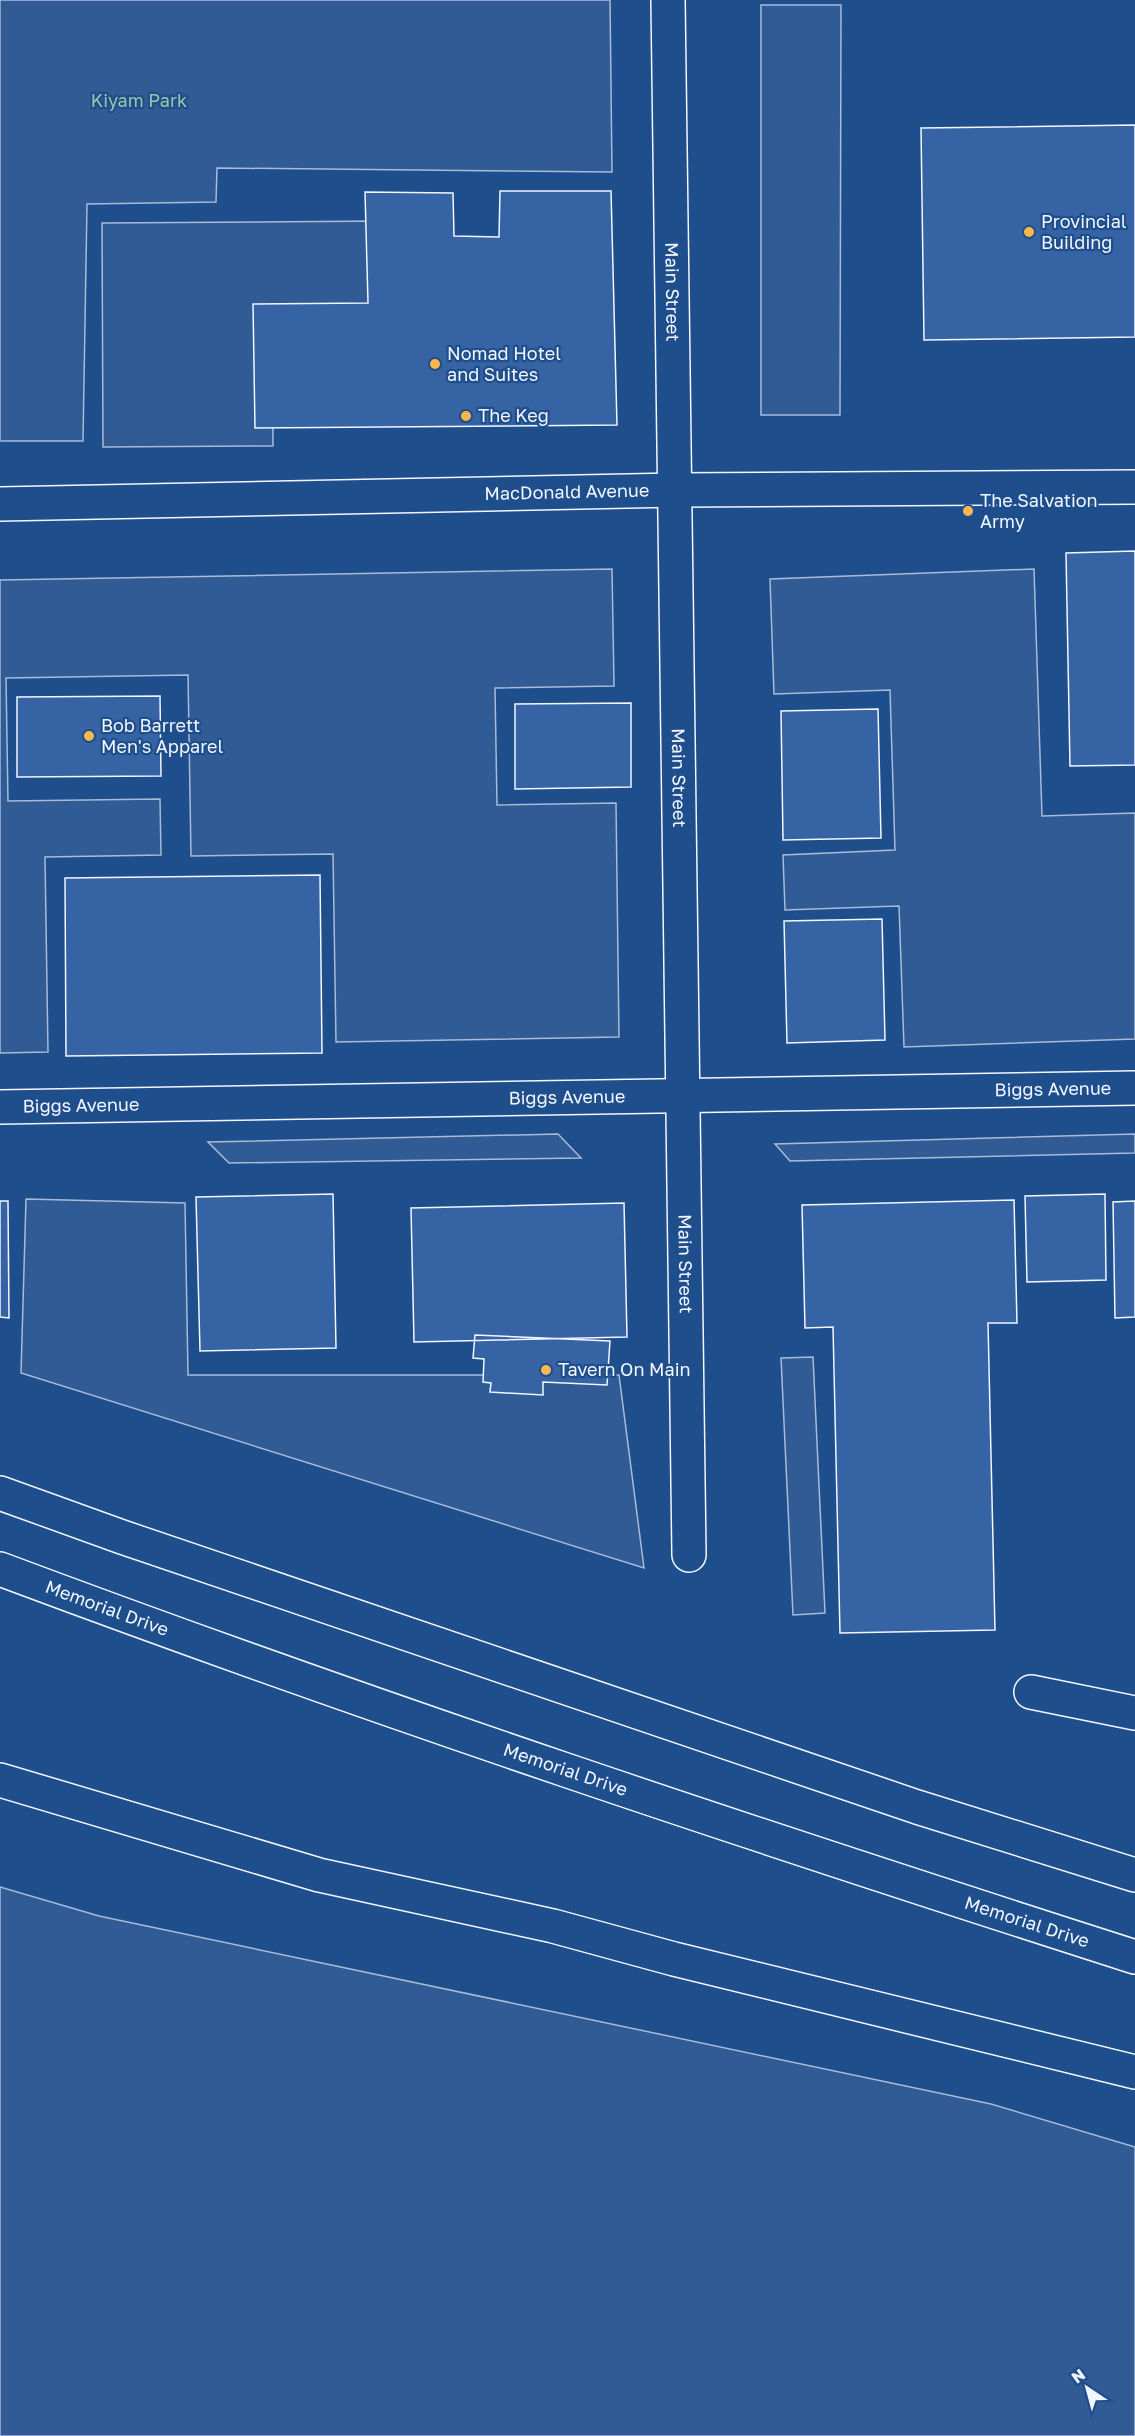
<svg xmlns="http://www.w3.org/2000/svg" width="1135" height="2436" font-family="'Golos Text',sans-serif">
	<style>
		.built { fill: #305b95; stroke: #a8bbd7; stroke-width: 1.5 }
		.building { fill: #3563a3; stroke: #f2f6ff; stroke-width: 1.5 }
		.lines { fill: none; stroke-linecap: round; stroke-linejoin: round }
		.minor-casing { stroke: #f2f6ff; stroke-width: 36 }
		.trunk-casing { stroke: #f2f6ff; stroke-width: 36 }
		.motorway-casing { stroke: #f2f6ff; stroke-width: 36 }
		.minor { stroke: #1f4e8c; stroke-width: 33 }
		.trunk { stroke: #1f4e8c; stroke-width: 33 }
		.motorway { stroke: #1f4e8c; stroke-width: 33 }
		.poi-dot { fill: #ffb74d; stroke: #1f4e8c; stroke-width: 2 }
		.labels { text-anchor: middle; stroke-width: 4.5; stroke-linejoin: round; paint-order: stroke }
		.park-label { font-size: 18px; fill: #97c8a6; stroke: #1f4e8c }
		.poi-label { font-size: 18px; fill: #f2f6ff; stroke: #1f4e8c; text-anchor: start }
		.street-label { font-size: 18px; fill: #f2f6ff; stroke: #1f4e8c }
	</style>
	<rect width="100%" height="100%" fill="#1f4e8c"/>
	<!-- built -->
	<path class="built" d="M0 0H610L612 172 217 168 216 202 87 204 83 441H0Z
		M761 5H841L840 415H761Z
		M382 221V312L272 313 273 446 103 447 102 223Z
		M612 569 614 686 495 688 497 805 616 803 619 1037 336 1042 333 854 191 856 188 675 6 678 8 801 160 799 161 855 45 857 48 1052 0 1053V580Z
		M1034 569 1042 816 1135 813V1039L904 1047 899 906 785 910 783 855 895 850 890 690 774 694 770 579Z
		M558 1134 581 1158 229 1163 208 1142Z
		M1135 1134V1153L790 1161 775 1144Z
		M26 1199 185 1203 188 1375H619L644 1568 21 1373Z
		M813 1357 825 1613 793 1615 781 1358Z
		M0 1887 99 1916 991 2104 1135 2147V2436H0Z"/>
	<!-- building -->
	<path class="building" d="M1135 125V337L924 340 921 128Z
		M500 191H611L617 425 255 428 253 304 368 303 365 192 453 193 454 236 499 237Z
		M1135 551V765L1070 766 1066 553Z
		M160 696 161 776 17 777V697Z
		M631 703V787L515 789V704Z
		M878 709 881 838 783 840 781 711Z
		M320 875 322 1053 66 1056 65 878Z
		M882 919 885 1040 787 1043 784 921Z
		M333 1194 336 1348 200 1351 196 1197Z
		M1105 1194 1106 1280 1027 1282 1025 1196Z
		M1014 1200 1017 1323H988L995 1630 840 1633 833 1327 805 1328 802 1205Z
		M0 1201H8L9 1318 0 1317Z
		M1135 1201V1317L1115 1318 1113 1202Z
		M624 1203 627 1337 414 1342 411 1208Z
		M475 1335 610 1341 607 1385 543 1382V1395L490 1392 491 1383 483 1382 484 1359 473 1358Z"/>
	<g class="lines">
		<defs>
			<g id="minor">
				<path id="s1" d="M668 0 689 1555"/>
				<path id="s2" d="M0 504 676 490 1135 487"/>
				<path id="s3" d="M0 1107 1135 1088"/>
				<path d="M1031 1692 1135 1713"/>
			</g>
			<g id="trunk">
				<path d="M0 1493 122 1537 917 1807 1135 1875"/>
				<path id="s4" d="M0 1569C374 1709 754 1835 1135 1957"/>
			</g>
			<path id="motorway" d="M0 1780 319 1875 553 1926 674 1959 1135 2072"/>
		</defs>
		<!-- minor casing -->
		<use href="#minor" class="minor-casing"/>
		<!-- trunk casing -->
		<use href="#trunk" class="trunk-casing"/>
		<!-- motorway casing -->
		<use href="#motorway" class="motorway-casing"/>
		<!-- minor -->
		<use href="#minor" class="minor"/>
		<!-- trunk -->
		<use href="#trunk" class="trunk"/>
		<!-- motorway -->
		<use href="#motorway" class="motorway"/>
	</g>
	<!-- markers -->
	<g class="poi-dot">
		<circle cx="1029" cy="232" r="6"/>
		<circle cx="435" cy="364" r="6"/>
		<circle cx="466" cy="416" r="6"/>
		<circle cx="968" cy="511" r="6"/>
		<circle cx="89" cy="736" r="6"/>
		<circle cx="546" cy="1370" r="6"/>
	</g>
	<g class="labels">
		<!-- park labels -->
		<g class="park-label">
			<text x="139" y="107">Kiyam Park</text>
		</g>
		<!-- poi labels -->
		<g class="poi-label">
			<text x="1041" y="228">Provincial<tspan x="1041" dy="21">Building</tspan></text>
			<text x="447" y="360">Nomad Hotel<tspan x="447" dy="21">and Suites</tspan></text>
			<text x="478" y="422">The Keg</text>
			<text x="980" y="507">The Salvation<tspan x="980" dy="21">Army</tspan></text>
			<text x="101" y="732">Bob Barrett<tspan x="101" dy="21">Men's Apparel</tspan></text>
			<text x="558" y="1376">Tavern On Main</text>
		</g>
		<!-- street labels -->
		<g class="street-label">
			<text dy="6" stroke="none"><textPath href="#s1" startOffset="292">Main Street</textPath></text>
			<text dy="6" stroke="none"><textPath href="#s2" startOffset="567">MacDonald Avenue</textPath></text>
			<text dy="6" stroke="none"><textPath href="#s1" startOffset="778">Main Street</textPath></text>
			<text dy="6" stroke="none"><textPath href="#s3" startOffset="1053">Biggs Avenue</textPath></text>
			<text dy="6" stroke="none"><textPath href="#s3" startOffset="567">Biggs Avenue</textPath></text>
			<text dy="6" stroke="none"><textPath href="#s3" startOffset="81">Biggs Avenue</textPath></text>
			<text dy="6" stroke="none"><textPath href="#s1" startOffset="1264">Main Street</textPath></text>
			<text dy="6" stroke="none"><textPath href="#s4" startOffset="114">Memorial Drive</textPath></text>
			<text dy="6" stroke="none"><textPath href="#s4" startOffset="600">Memorial Drive</textPath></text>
			<text dy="6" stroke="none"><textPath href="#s4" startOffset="1086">Memorial Drive</textPath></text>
		</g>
	</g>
	<!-- north arrow -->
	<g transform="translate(1087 2388) rotate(324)" stroke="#1f4e8c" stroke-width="4.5" paint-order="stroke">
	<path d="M0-4.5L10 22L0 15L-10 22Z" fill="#f2f6ff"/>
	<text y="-9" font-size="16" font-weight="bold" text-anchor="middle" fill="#f2f6ff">N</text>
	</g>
</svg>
